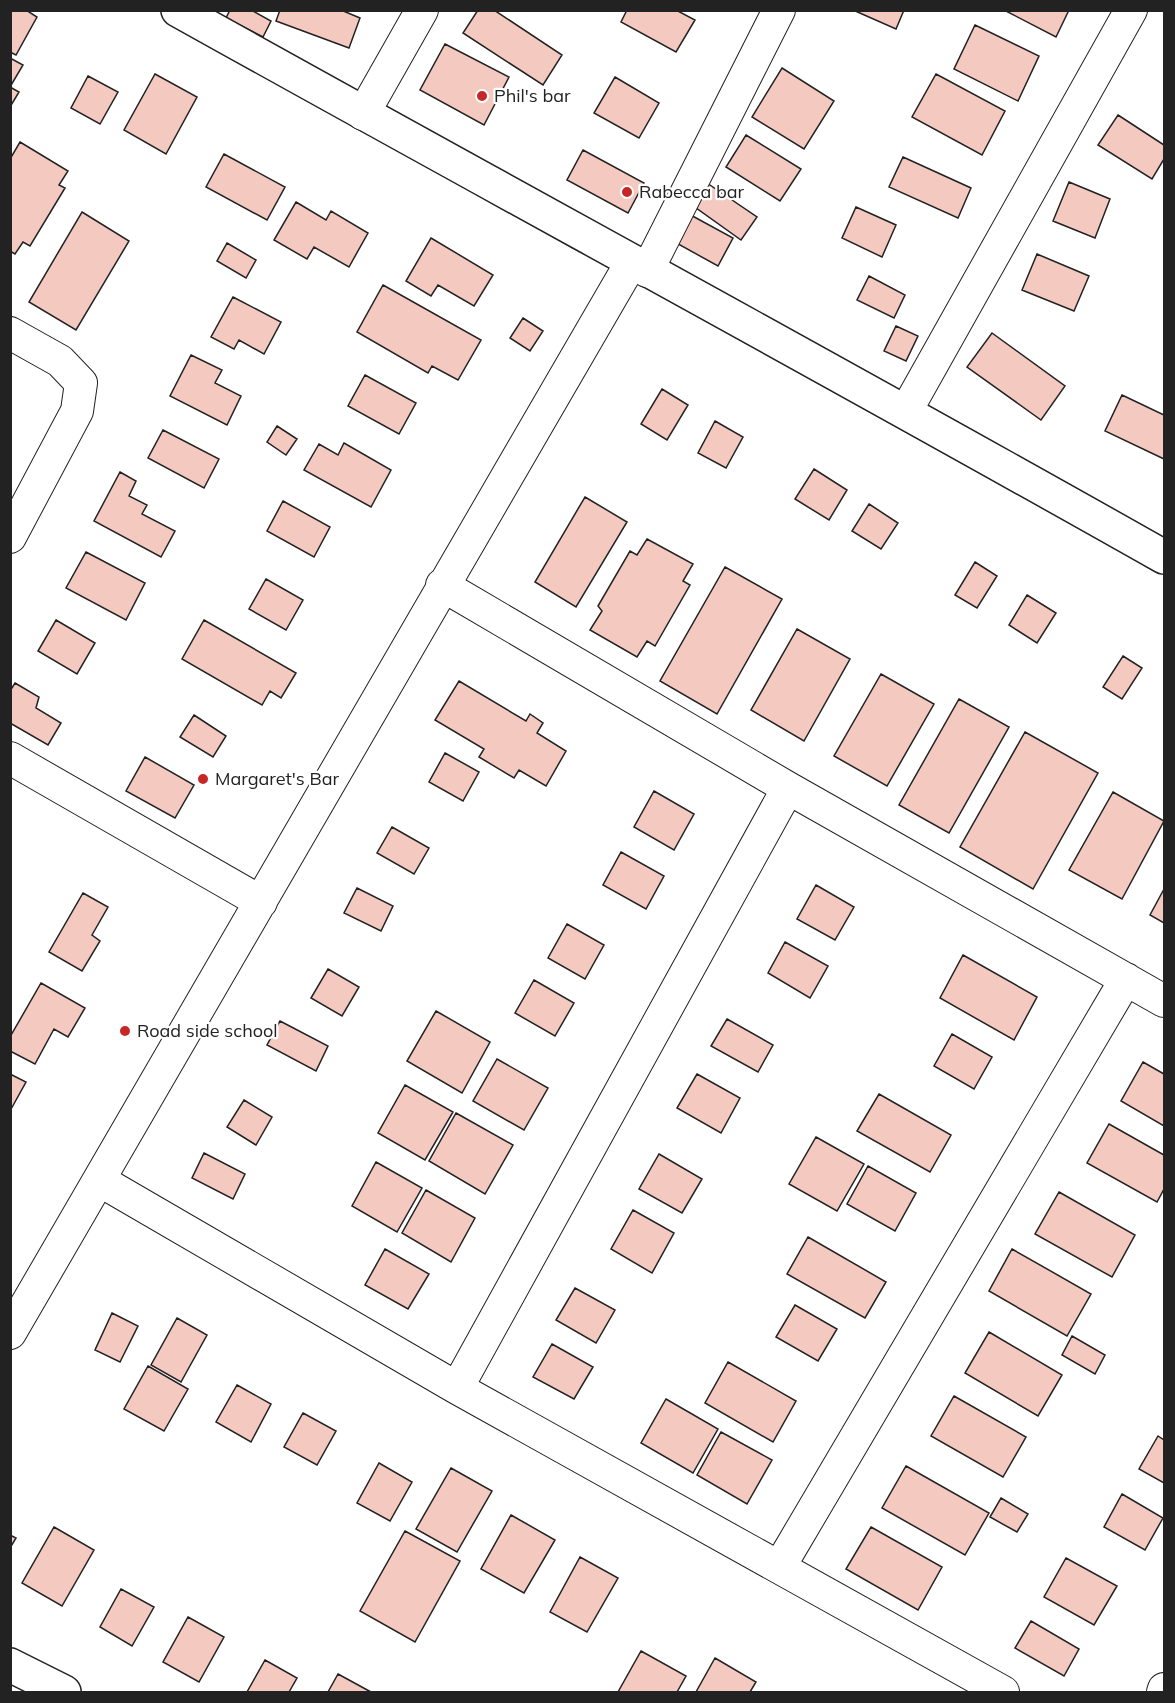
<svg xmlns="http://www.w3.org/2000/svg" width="1175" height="1703" font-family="Mulish,sans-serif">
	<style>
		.building { fill: #f3c9c0; stroke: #222; stroke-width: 1.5 }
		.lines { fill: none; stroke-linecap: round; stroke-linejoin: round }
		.minor-casing { stroke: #222; stroke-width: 34 }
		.tertiary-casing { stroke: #222; stroke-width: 36 }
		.secondary-casing { stroke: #222; stroke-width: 36 }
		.minor { stroke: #fff; stroke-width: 32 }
		.tertiary { stroke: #fff; stroke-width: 33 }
		.secondary { stroke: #fff; stroke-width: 33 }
		.poi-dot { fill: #c62828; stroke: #fff; stroke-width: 2 }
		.labels { text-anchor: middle; stroke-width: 4.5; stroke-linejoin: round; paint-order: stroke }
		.poi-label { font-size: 18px; fill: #222; stroke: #fff; text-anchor: start }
	</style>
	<rect width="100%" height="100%" fill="#fff"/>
	<!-- building -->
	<path class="building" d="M10 10H26L37 17 16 55 10 52Z
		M230 10H251L271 21 263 37 226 18Z
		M280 10H341L360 18 349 48 276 21Z
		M478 10H494L562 55 543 85 463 33Z
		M627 10H676L695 20 676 52 621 22Z
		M853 10H904L896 29Z
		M1004 10H1069L1056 37Z
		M975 25 1039 56 1018 101 954 69Z
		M445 44 509 77 484 125 420 90Z
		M10 58 23 65 10 87Z
		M782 68 834 101 804 149 752 117Z
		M155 74 197 97 166 154 124 130Z
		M936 74 1005 111 982 155 912 117Z
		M88 76 118 92 100 124 71 108Z
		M615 77 659 103 639 138 594 113Z
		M10 87 19 92 10 107Z
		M1118 115 1164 145V159L1152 179 1098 145Z
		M746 135 801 169 780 201 726 167Z
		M20 142 68 171 59 185 65 188 30 246 23 242 15 254 10 251V159Z
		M583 150 644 183 628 213 567 180Z
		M224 154 285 187 267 220 206 187Z
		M903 157 971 188 958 218 889 187Z
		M1069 182 1110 199 1095 238 1053 221Z
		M707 183 757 217 741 240 692 205Z
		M296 202 326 220 331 211 368 233 349 267 314 247 307 259 274 240Z
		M856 207 896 225 882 257 842 238Z
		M82 212 129 241 76 330 29 302Z
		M687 213 733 238 718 266 671 240Z
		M431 238 493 275 474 306 438 285 431 296 406 281Z
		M227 243 256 260 246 278 217 261Z
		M1037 254 1089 276 1074 311 1022 290Z
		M869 276 905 295 894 318 857 300Z
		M383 285 481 340 458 380 432 366 428 373 357 332Z
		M233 297 281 322 264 354 239 340 234 349 211 337Z
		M523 318 543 331 530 351 510 338Z
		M896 326 918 336 906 361 884 351Z
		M992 333 1065 386 1041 420 967 367Z
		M191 355 222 370 215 383 241 396 227 425 170 396Z
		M365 375 416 403 399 434 348 406Z
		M662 389 688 405 667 440 641 424Z
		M1122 395 1164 415V459L1105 431Z
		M715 421 743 437 726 468 698 453Z
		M277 426 297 439 286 455 267 442Z
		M163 430 219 459 204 488 148 458Z
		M344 443 391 470 371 507 304 470 319 444 338 455Z
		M814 469 847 490 829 520 795 499Z
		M120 472 136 481 129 496 147 505 142 514 175 531 161 557 94 521Z
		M585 497 627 522 576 607 535 582Z
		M283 501 330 527 314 557 267 531Z
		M869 504 898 523 881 549 852 531Z
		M647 539 693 564 683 581 690 585 655 646 647 641 637 657 590 630 602 611 598 606 630 551 637 555Z
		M86 552 145 583 126 620 66 588Z
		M975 562 997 576 977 608 955 595Z
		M725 567 782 599 717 714 660 681Z
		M266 579 303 600 286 630 249 609Z
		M1027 595 1056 613 1037 643 1009 625Z
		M56 620 95 643 77 674 38 651Z
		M204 620 296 673 281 698 270 691 262 705 182 659Z
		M797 629 850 659 804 741 751 710Z
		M1123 656 1142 668 1122 699 1103 687Z
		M881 674 934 704 887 786 834 756Z
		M459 681 526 721 530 714 543 723 537 733 566 751 546 786 519 770 514 778 479 757 484 749 435 720Z
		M15 683 39 697 36 708 61 723 48 745 10 723V691Z
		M959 699 1009 727 949 833 899 805Z
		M194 715 226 736 213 757 180 737Z
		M1025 732 1098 773 1033 889 960 847Z
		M445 753 479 772 463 801 429 782Z
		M145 757 194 785 175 818 126 791Z
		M654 791 694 814 674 850 634 827Z
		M1113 792 1164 821 1122 899 1069 870Z
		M392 827 429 848 414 874 377 853Z
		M621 852 664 876 646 909 603 885Z
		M816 885 854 907 835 940 797 919Z
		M357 888 393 906 381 931 344 913Z
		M1164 889V923L1150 915Z
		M83 893 108 907 92 935 100 941 82 971 49 952Z
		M567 924 604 945 585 979 548 958Z
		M785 942 828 966 810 998 768 973Z
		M963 955 1037 997 1014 1040 940 998Z
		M328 969 359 987 342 1016 311 998Z
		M534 980 574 1003 555 1036 515 1013Z
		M41 983 85 1008 68 1037 54 1029 35 1064 10 1051V1037Z
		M436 1011 490 1042 462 1093 407 1061Z
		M727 1019 773 1045 758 1072 711 1046Z
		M280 1021 328 1046 316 1071 267 1045Z
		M952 1034 992 1057 974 1089 934 1066Z
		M497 1059 548 1088 524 1130 473 1101Z
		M1143 1062 1164 1074V1126L1121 1101Z
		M10 1074 26 1082 10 1111Z
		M697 1074 740 1098 721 1133 677 1108Z
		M405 1085 453 1112 425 1160 378 1133Z
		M879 1094 951 1135 930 1172 857 1131Z
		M244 1100 272 1117 256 1145 227 1127Z
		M456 1113 513 1145 485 1194 429 1161Z
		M1109 1124 1164 1155V1189L1157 1202 1087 1163Z
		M816 1137 864 1164 837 1211 789 1184Z
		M204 1153 245 1174 233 1199 192 1178Z
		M659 1154 702 1179 682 1213 639 1189Z
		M376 1162 422 1188 397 1232 352 1206Z
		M868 1166 916 1193 895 1231 847 1204Z
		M426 1190 475 1218 451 1262 402 1233Z
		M1059 1192 1135 1235 1112 1277 1035 1234Z
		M633 1210 674 1233 652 1273 611 1249Z
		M808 1237 886 1282 865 1318 787 1274Z
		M385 1249 429 1274 408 1309 365 1285Z
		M1012 1249 1091 1294 1067 1336 989 1291Z
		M575 1288 615 1310 596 1343 556 1320Z
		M795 1305 837 1329 818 1361 776 1337Z
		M112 1313 138 1326 120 1362 95 1350Z
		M177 1318 207 1335 181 1382 151 1365Z
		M989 1332 1062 1375 1038 1416 965 1373Z
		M1072 1336 1105 1355 1095 1374 1062 1355Z
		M552 1344 593 1367 574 1399 533 1377Z
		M728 1362 796 1401 773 1442 705 1403Z
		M148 1366 188 1389 164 1431 124 1409Z
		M237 1385 271 1404 251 1442 216 1422Z
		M954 1396 1026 1437 1003 1477 931 1436Z
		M666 1399 718 1429 693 1473 641 1443Z
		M303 1413 336 1431 317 1465 284 1447Z
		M721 1432 772 1460 747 1504 697 1475Z
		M1158 1436 1164 1440V1483L1139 1469Z
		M379 1463 412 1482 390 1521 357 1503Z
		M906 1466 989 1513 965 1555 882 1508Z
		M451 1468 492 1491 457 1552 416 1529Z
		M1122 1494 1163 1518 1145 1550 1104 1527Z
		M1001 1498 1028 1514 1017 1532 990 1517Z
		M511 1515 555 1540 524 1593 481 1569Z
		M54 1527 94 1550 62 1606 22 1583Z
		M871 1527 942 1567 918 1610 846 1569Z
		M405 1531 460 1561 415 1642 360 1611Z
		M10 1535 16 1538 10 1548Z
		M580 1557 618 1578 587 1632 550 1612Z
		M1066 1558 1117 1586 1094 1625 1044 1597Z
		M121 1589 154 1607 132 1646 100 1627Z
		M188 1617 224 1637 199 1682 163 1662Z
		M1031 1621 1079 1649 1064 1676 1015 1648Z
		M641 1651 686 1676 677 1692H618Z
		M715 1658 756 1682 750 1692H696Z
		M265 1660 297 1678 289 1692H247Z
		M338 1674 371 1692H328Z"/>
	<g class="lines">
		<defs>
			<path id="minor" d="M363 114 422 10
				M647 271 779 10
				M10 333 60 361 81 383 77 411 10 537
				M906 411 1131 10
				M442 585 788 788 1164 1001
				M10 758 261 902
				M99 1180 457 1388 1003 1692
				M10 1333 631 263
				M457 1388 788 788
				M780 1566 1126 979
				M1163 1692 1164 1689"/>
			<path id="tertiary" d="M178 10C506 193 837 372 1164 557"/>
			<path id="secondary" d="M10 1665 64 1692"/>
		</defs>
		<!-- minor casing -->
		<use href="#minor" class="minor-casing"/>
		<!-- tertiary casing -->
		<use href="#tertiary" class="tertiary-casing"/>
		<!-- secondary casing -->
		<use href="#secondary" class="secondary-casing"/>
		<!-- minor -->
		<use href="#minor" class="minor"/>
		<!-- tertiary -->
		<use href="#tertiary" class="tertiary"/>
		<!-- secondary -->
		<use href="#secondary" class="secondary"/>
	</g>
	<!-- markers -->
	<g class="poi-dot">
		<circle cx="482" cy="96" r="6"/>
		<circle cx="627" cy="192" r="6"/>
		<circle cx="203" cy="779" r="6"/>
		<circle cx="125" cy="1031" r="6"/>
	</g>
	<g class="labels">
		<!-- poi labels -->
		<g class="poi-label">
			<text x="494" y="102">Phil's bar</text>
			<text x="639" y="198">Rabecca bar</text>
			<text x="215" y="785">Margaret's Bar</text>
			<text x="137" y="1037">Road side school</text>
		</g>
	</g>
	<!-- border -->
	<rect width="1175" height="1703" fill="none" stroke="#222222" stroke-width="24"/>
</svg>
